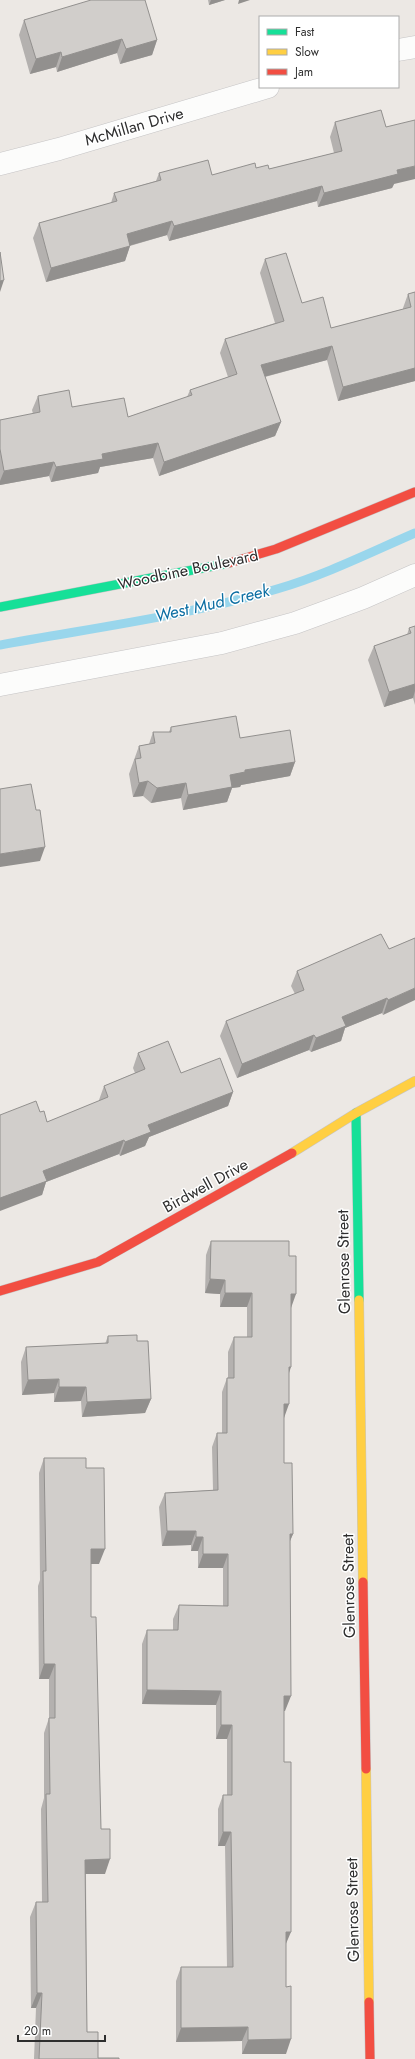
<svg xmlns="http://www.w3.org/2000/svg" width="415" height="2059" font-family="Jost,sans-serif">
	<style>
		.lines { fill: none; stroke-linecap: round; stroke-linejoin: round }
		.stream { stroke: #99d6ec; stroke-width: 9 }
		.street-casing { stroke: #c5c4c5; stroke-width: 23 }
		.fast-casing { stroke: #c5c4c5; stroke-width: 10 }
		.slow-casing { stroke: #c5c4c5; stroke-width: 10 }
		.jam-casing { stroke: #c5c4c5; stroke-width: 10 }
		.street { stroke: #fcfcfb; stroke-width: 22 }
		.fast { stroke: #16e098; stroke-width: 9 }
		.slow { stroke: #ffcf43; stroke-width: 9 }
		.jam { stroke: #f24e42; stroke-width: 9 }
		.wall { fill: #b4b1af }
		.shaded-wall { fill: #92908e }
		.building { fill: #d1cecb; stroke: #92908e }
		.labels { text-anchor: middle; stroke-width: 3; stroke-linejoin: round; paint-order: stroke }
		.street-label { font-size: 16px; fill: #2e2e2e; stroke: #fff }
		.water-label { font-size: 17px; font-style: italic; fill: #0d6fa3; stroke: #fff }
	</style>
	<rect width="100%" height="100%" fill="#ece8e4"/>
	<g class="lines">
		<!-- stream -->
		<path class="stream" d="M0 645C92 628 187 616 277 589 325 575 369 553 415 533"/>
		<defs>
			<path id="street" d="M398 50 415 47
				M0 164 59 149 268 87
				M0 685 222 643 262 632 295 623 363 598 415 575"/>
			<path id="fast" d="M0 607 229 563
				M356 1113 359 1300"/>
			<path id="slow" d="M292 1153 356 1113 415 1081
				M359 1300 363 1582
				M366 1769 369 2002"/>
			<path id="jam" d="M229 563 276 549 415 492
				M0 1291 98 1262 292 1153
				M363 1582 366 1769
				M369 2002 370 2059"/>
		</defs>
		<!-- street casing -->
		<use href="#street" class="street-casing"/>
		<!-- fast casing -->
		<use href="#fast" class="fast-casing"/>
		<!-- slow casing -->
		<use href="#slow" class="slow-casing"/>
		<!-- jam casing -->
		<use href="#jam" class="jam-casing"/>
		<!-- street -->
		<use href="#street" class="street"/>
		<!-- fast -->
		<use href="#fast" class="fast"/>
		<!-- slow -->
		<use href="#slow" class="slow"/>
		<!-- jam -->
		<use href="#jam" class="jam"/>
	</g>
	<!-- wall -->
	<path class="wall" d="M208 0H225L209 5Z
		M24 20 157 40 152 55 120 64 117 53 57 72 56 67 30 74 19 35Z
		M335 122 394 184 392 188 318 207 317 201 169 241 167 235 130 246 125 261 46 282 33 238 39 223 111 203 114 193 156 181 159 173 212 175 256 168 269 169 334 153 330 137Z
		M265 259 302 303 331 328 403 309V308L408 294 415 292V381L338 401 327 360 265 377 281 422 275 436 159 476 153 458 100 467 98 473 51 482 49 476 0 485V420L33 414 32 410 38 396 72 407 128 417 187 397 190 390 228 377 220 353 225 339 275 323 260 273Z
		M415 626V705L413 698 384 707 368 660 374 646 407 635 409 628Z
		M171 727 240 738 295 762 290 776 241 785 240 787 232 788 227 802 183 810 181 798 151 803 143 796 133 797 129 774 139 746 149 744 153 732H169Z
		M415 938 383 1015 382 1013 345 1028 341 1041 311 1052 309 1050 237 1078 220 1036 226 1021 295 994 291 986 297 971 389 949Z
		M138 1053 181 1073 233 1092 228 1106 149 1137 145 1146 120 1156 119 1154 46 1182 42 1195 40 1112 47 1122 99 1101V1100L104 1086 135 1073 133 1068Z
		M211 1241 289 1256 291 1307 289 1374 284 1418V1463L293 1534 290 1541 285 1711H284V1762L286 1944V2054H242V2041L176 2042V1981L181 1967H227L225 1846H218V1809L223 1795H227V1739H216V1705L142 1704V1644L147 1630H173V1619L179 1605 223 1606V1568H198V1551H191V1545L162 1546 159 1507 165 1493 213 1490 212 1447 217 1433H222V1392L227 1378H228V1352L234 1337H247V1307H220V1294L205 1293 206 1255Z
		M108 1336 137 1341 151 1399 145 1413 82 1417 81 1401 54 1402V1393L22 1395 21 1362 26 1347 105 1344Z
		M44 1458 86 1468 99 1564H91V1617L101 1829 105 1874H86L87 2032 98 2058 119 2059H34L36 2008H31L30 1917 36 1902H42L41 1809 44 1798V1733L49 1718V1679H39L38 1586 40 1580 39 1473Z"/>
	<!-- shaded-wall -->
	<path class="shaded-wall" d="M211 0H225L209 5Z
		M239 0H250L238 4Z
		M122 39 117 53 57 72 62 57Z
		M157 40 152 55 120 64 126 49Z
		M61 52 56 67 30 74 36 59Z
		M415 166V179L394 184 392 188 318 207 324 193 397 170Z
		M322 186 317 201 169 241 174 226Z
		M172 221 167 235 121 248 127 234Z
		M130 246 125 261 46 282 51 268Z
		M4 280 0 292V281Z
		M332 346 327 360 256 379 261 365Z
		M415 368V381L338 401 343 387Z
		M281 422 275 436 159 476 164 462Z
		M158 443 153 458 100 467 98 473 51 482 56 467 102 454Z
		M54 462 49 476 0 485V481L4 471Z
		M415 684V691L413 698 384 707 389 692Z
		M295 762 290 776 241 785 240 787 232 788 227 802 183 810 188 795 230 775 245 770Z
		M148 781 143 796 133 797 139 783Z
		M186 783 181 798 151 803 157 788Z
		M45 847 40 861 0 867V854Z
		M415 988V1000L383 1015 388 1000Z
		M387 998 382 1013 345 1028 341 1041 311 1052 316 1038 342 1017Z
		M314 1035 309 1050 237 1078 242 1064Z
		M233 1092 228 1106 149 1137 145 1146 120 1156 125 1142 148 1125Z
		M124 1140 119 1154 46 1182 42 1195 0 1211V1198L43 1171Z
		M210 1279 225 1280 220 1294 205 1293Z
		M225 1293H252L247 1307H220Z
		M291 1294H296L291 1308Z
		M289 1367H291L286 1382Z
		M59 1379 54 1393 22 1395 28 1380Z
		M59 1387H86L81 1401 54 1402Z
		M151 1399 145 1413 82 1417 87 1402Z
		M284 1404H289L284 1418Z
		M167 1531H196L191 1545 162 1546Z
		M290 1534H293L287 1548Z
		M196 1537H203L198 1551H191Z
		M91 1549H105L99 1564H85Z
		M203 1554H228L223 1568H198Z
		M44 1664H55L49 1679H39Z
		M147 1690 221 1691 216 1705 142 1704Z
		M284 1696H291L285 1711H279Z
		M221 1725H232L227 1739H216Z
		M223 1832H231L225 1846H218Z
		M110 1859 105 1874H80L85 1860Z
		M286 1932H291L285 1946Z
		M37 1993H42L36 2008H31Z
		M248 2027 242 2041 176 2042 181 2028Z
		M291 2039 286 2054H242L248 2040Z"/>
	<!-- building -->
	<path class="building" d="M91 0H145L157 40 126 49 122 39 62 57 61 52 36 59 24 20Z
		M381 110 386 127 415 120V166L397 170 398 174 324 193 322 186 174 226 172 221 127 234 130 246 51 268 39 223 117 201 114 193 161 180 159 173 208 160 212 175 255 163 256 168 268 165 269 169 342 151 335 122Z
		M0 252 4 280 0 281Z
		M286 253 302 303 323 297 331 328 411 307 408 294 415 292V368L343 387 332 346 261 365 281 422 164 462 158 443 102 454 103 459 56 467 54 462 4 471 0 449V420L40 412 38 396 69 390 72 407 124 398 128 417 192 395 190 390 237 374 225 339 284 321 265 259Z
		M415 626V684L389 692 374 646 411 633 409 628Z
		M236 716 240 738 290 730 295 762 245 770V772L230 775 232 787 188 795 186 783 157 788 148 781 139 783 135 759 141 758 139 746 155 743 153 732H171V727Z
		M31 784 36 810H40L45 847 0 854V789Z
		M381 934 389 949 415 938V988L388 1000 387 998 342 1017 346 1026 316 1038 314 1035 242 1064 226 1021 304 990 297 971Z
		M168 1041 181 1073 220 1058 233 1092 148 1125 151 1132 125 1142 124 1140 43 1171 47 1181 0 1198V1115L36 1101 40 1112 44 1111 47 1122 108 1097 104 1086 145 1069 138 1053Z
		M211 1241H289V1256H296V1294H291V1367H289V1404H284V1463H292L293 1534H290L291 1696H284V1762H291V1932H286V1987L291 1986V2039L248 2040V2027L181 2028V1967H233L231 1832H223V1795H232V1725H221V1691L147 1690V1630H178L179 1605 228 1606V1554H203V1537H196V1531H167L165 1493 218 1490 217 1433H227V1378H234V1337H252V1293H225V1280L210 1279Z
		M137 1335V1341H148L151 1399 87 1402 86 1387H59V1379L28 1380 26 1347 108 1343V1336Z
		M44 1458H86V1468H104L105 1549H91V1617H96L101 1829H110V1859L85 1860 87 2032H98V2058H119V2059H39L42 1993H37L36 1902H48L46 1794H50L49 1718H55V1664H44L43 1571H46Z"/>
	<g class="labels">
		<!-- street labels -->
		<g class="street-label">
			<text transform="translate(134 126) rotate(-16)" y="6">McMillan Drive</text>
			<text transform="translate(188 569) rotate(-12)" y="6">Woodbine Boulevard</text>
			<text transform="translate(205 1185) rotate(-29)" y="6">Birdwell Drive</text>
			<text transform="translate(343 1262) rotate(-91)" y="6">Glenrose Street</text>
			<text transform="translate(348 1586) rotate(-91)" y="6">Glenrose Street</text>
			<text transform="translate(352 1910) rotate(-91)" y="6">Glenrose Street</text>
		</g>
		<!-- water labels -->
		<g class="water-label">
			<text transform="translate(212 603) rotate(-13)" y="6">West Mud Creek</text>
		</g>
	</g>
	<!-- legend -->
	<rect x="259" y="16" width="140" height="72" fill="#ffffff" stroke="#ababab"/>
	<rect x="267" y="29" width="20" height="6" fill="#16e098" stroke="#ababab"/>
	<text x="295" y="36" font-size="12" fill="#2e2e2e">Fast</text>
	<rect x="267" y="49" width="20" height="6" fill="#ffcf43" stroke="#ababab"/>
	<text x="295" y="56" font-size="12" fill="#2e2e2e">Slow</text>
	<rect x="267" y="69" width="20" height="6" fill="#f24e42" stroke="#ababab"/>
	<text x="295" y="76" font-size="12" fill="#2e2e2e">Jam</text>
	<!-- scale -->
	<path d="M18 2035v6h87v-6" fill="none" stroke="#2e2e2e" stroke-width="2"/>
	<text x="24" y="2035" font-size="12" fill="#2e2e2e" stroke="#ffffff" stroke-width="3" paint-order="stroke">20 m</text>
</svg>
